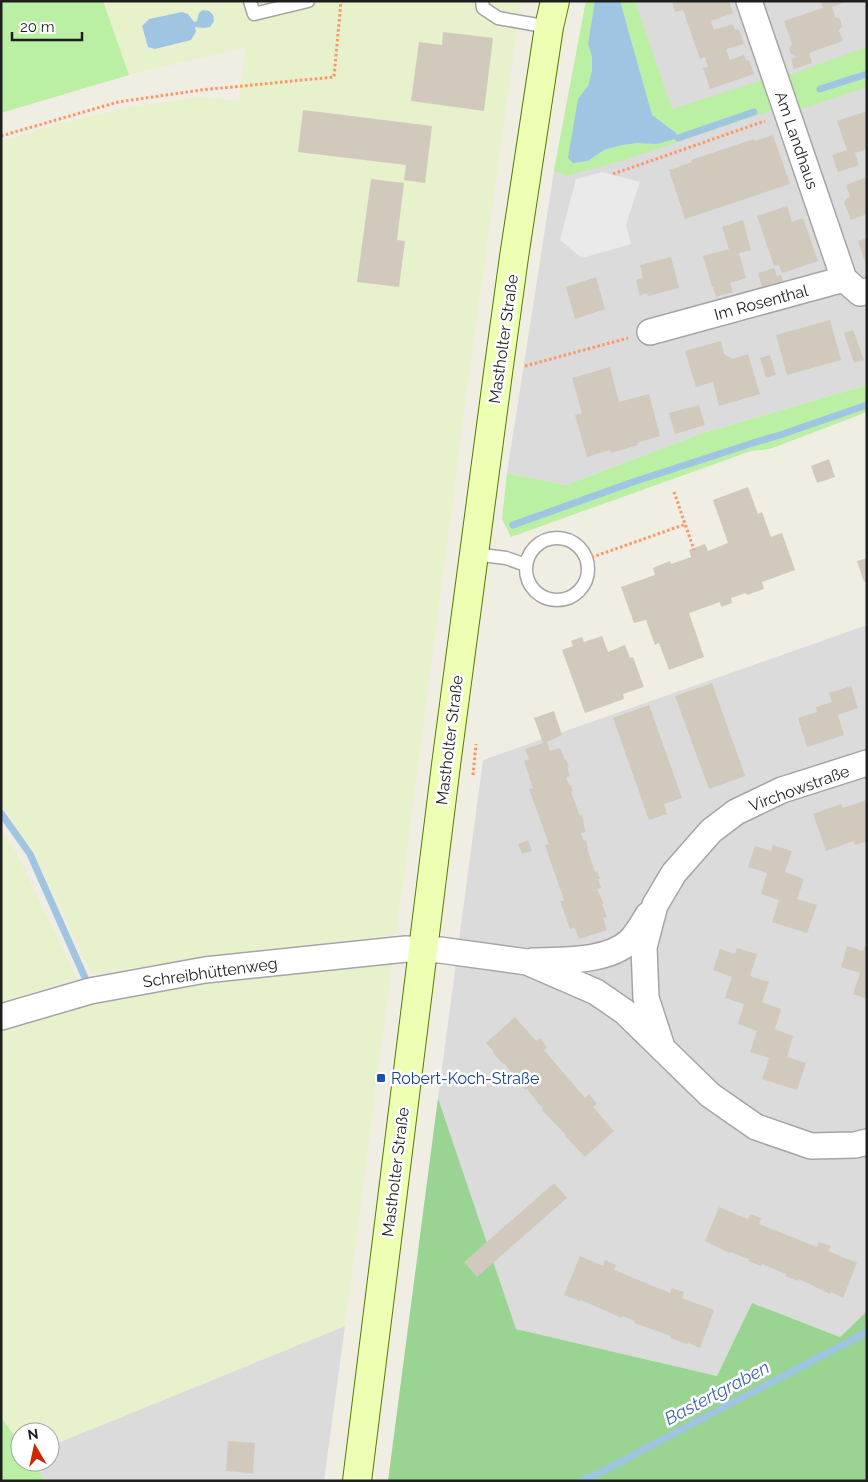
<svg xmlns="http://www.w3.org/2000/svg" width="868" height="1482" font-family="Raleway,sans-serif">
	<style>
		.residential { fill: #dcdbdb }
		.farmland { fill: #e7f1cc }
		.grass { fill: #baefa4 }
		.forest { fill: #99d493 }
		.parking { fill: #eaeaea }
		.water { fill: #9fc5e2 }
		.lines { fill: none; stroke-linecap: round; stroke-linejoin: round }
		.stream { stroke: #9fc5e2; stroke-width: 7 }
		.building { fill: #d0c9bc }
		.lane-casing { stroke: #a5a5a5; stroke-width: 15 }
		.street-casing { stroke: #a5a5a5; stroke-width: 28 }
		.secondary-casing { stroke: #547a00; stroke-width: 30 }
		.path { stroke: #ff9465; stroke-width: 3; stroke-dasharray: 2.5 2.5; stroke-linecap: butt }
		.lane { stroke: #fff; stroke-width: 12 }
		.street { stroke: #fff; stroke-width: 25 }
		.secondary { stroke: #ecffb2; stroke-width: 28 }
		.transit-dot { fill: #1a4fb4; stroke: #fff; stroke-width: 2 }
		.labels { text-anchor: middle; stroke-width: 5; stroke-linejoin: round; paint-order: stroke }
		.street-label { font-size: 16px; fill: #1e1e1e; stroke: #fff }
		.transit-label { font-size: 16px; fill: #164399; stroke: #fff; text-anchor: start }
		.water-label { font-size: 18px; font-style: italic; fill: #4164b7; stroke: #fff }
	</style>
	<rect width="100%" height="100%" fill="#f0eee3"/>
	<!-- residential -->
	<path class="residential" d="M586 1H867V385L700 434 566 485 507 473 554 171Z
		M867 625V1311L840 1337 752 1303 717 1376 516 1329 438 1098 483 760Z
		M345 1326 324 1481H45L32 1462H50V1446Z"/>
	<!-- farmland -->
	<path class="farmland" d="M103 1H521L472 352 396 934 344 943 212 957 92 974 33 851 1 803V141L65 122 125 108 201 97 239 101 246 47 129 75Z
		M1 829 17 854 76 978 1 1003Z
		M392 963 345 1326 50 1446V1432H20V1444L1 1417V1025L166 986 203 979Z"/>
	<!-- grass -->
	<path class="grass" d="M1 1H103L129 75 1 113Z
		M586 1H595L588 44 592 56V71L588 86 578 99 588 161 604 150 622 145 637 143 657 144 676 133 652 115 620 1H635L672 109 766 79 776 109 624 160 566 176 554 171Z
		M867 47V87L801 109 789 75Z
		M867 385V412L770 449 751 451 511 537 502 519 507 473 566 485 700 434Z
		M1 1417 20 1444V1462H32L45 1481H1Z"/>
	<!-- forest -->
	<path class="forest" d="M438 1098 516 1329 717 1376 752 1303 840 1337 867 1311V1481H388Z"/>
	<!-- parking -->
	<path class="parking" d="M602 172 640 182 626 225 631 244 582 258 560 240 576 179Z"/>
	<!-- water -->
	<path class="water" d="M595 1H620L652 115 676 133 678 138 657 144 637 143 622 145 604 150 588 161 573 163 568 158 578 99 588 86 592 71V56L588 44Z
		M203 10 209 11 213 15 214 21 210 27 204 28 195 27 196 32 191 40 155 49 148 47 142 26 149 19 182 12 188 14 194 22 197 21 199 13Z"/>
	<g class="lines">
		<!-- stream -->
		<path class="stream" d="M820 89 867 74
			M678 138 754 112
			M513 525 633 482 756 442 780 435 867 405
			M1 813 30 854 86 980
			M581 1481 597 1474 867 1332"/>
	</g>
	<!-- building -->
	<path class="building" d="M672 1H729L733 13 711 21 714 30 733 24 735 30 739 29 744 44 726 49 730 60 744 55 746 61 749 60 754 74 710 89 703 68 708 67 705 57 700 59 683 10 675 12Z
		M820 1H848L832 7 835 17 840 19 842 26 839 31 843 41 809 53 812 63 794 69 791 59 797 57 791 54 789 49 792 44 784 21 823 8Z
		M443 32 493 38 484 111 411 101 419 42 442 45Z
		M303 110 432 126 425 183 404 180 406 165 298 152Z
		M867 111V149L855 153 859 165 838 172 832 155 847 150 837 121Z
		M773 135 790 184 685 219 669 170 692 162 691 160 754 139 755 141Z
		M867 177V214L851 220 844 202 847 198 850 197 846 185Z
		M371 179 404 183 397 240 405 241 399 287 357 282Z
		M787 206 792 222 803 218 818 261 782 273 779 265 774 266 757 216Z
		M743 220 751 250 739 253 746 278 730 283 733 292 716 297 713 287H712L703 256 729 249 722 227Z
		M867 238V265H866L858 241Z
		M671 257 679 288 648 296 647 293 640 296 636 280 643 278 640 265Z
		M774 268 777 276 781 275 785 287 764 293 758 273Z
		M596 277 605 309 575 319 566 287Z
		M830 320 841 360 787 375 776 335Z
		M853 330 864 360 854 363 844 333Z
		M721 341 724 354 733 359 748 354 760 394 719 406 713 382 696 387 685 351Z
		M770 355 776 375 766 378 760 358Z
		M610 367 619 402 649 394 660 436 637 443 638 445 611 453 610 450 587 457 575 415 582 413 572 378Z
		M699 405 705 425 675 434 669 413Z
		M829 459 835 477 817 483 811 466Z
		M748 487 758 514 762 512 771 537 782 533 795 570 762 582 764 589 747 595 746 593 731 598 732 603 721 607 720 602 689 613 704 657 669 670 659 643 655 645 646 620 634 623 621 587 655 575 653 568 670 561 671 564 691 557 689 550 705 544 708 551 728 543 713 500Z
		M867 558V581L864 582 857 561Z
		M602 636 608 652 625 645 630 658 633 657 644 687 623 694 624 699 585 713 562 650 573 646 571 641 582 637 584 642Z
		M712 683 745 776 709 789 675 696Z
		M851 686 858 708 838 715 844 735 807 747 798 718 817 712 816 707 832 702 829 693Z
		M649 705 682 798 664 804 667 814 649 820 613 718Z
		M554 711 562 735 547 742 550 751 560 748 565 760 566 759 569 767H567L570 776 566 777 569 785 570 784 573 791 571 792 580 816 582 815 584 823H583L586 832 581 833 584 841 586 840 588 848H587L595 872 597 871 600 879H598L601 888 597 889 604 904H602L607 917 603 918 607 930 579 939 575 928 570 929 560 901 564 900 545 845 549 844 529 789 533 788 524 761 529 759 525 749 543 743 534 718Z
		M867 800V841L855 845 853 841 826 851 813 814 841 804 843 808Z
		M528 840 532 851 522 854 518 844Z
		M773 845 792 851 785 872 804 879 797 899 817 905 807 933 772 922 779 900 761 894 767 873 748 867 755 846 771 851Z
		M865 945H867V999L853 994 860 973 841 967 847 946 863 951Z
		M737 948 757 954 750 976 769 982 762 1002 781 1009 775 1029 793 1036 787 1057 806 1063 797 1090 762 1079 769 1058 750 1052 757 1031 738 1024 744 1004 725 998 732 977 713 970 720 949 735 954Z
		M515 1017 536 1041 540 1038 547 1047 544 1050 585 1098 589 1094 597 1104 593 1107 614 1131 585 1157 565 1136 566 1135 542 1110 543 1109 527 1089 525 1090 504 1063 503 1064 493 1053 494 1052 486 1043Z
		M554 1183 567 1198 477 1277 464 1262Z
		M719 1207 748 1219 750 1214 761 1218 759 1224 817 1247 819 1242 831 1246 828 1251 857 1263 843 1298 831 1292 830 1294 799 1279 798 1281 785 1276 786 1274 762 1264 761 1266 748 1261 749 1259 730 1252 729 1253 705 1241Z
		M580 1256 603 1266 605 1260 616 1265 614 1270 670 1293 672 1288 684 1292 682 1298 714 1310 700 1348 688 1343 687 1344 670 1338 671 1336 634 1323 635 1321 622 1316V1318L581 1300 580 1301 564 1295Z
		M228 1441 255 1443 253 1473 226 1471Z"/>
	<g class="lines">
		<defs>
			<path id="lane" d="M250 1 254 14 308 1
				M482 1 483 8 498 18 549 27
				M526 569a31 31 0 1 1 62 0a31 31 0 1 1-62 0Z
				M474 554 506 558 526 565"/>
			<path id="street" d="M749 1 844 279
				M650 332 844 279 860 293 867 291
				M533 961C563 960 608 962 630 941 637 934 643 923 648 915
				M1 1017 90 991 205 970 406 949 440 950 527 962 596 992 625 1012 710 1095 756 1127 811 1146 855 1145 867 1142
				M661 1044 646 998 644 947 655 905 674 873 711 831 736 812 782 790 867 763"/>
			<path id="secondary" d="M357 1481 446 765 498 373 514 257 549 27 555 1"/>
		</defs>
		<!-- lane casing -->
		<use href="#lane" class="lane-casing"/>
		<!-- street casing -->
		<use href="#street" class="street-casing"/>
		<!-- secondary casing -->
		<use href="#secondary" class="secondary-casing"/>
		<!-- path -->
		<path class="path" d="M1 136 118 102 201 90 334 77 341 1
			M613 174 765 121
			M525 366 628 338
			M674 492 694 550
			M587 559 686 524
			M473 775 476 744"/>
		<!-- lane -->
		<use href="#lane" class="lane"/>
		<!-- street -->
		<use href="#street" class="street"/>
		<!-- secondary -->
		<use href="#secondary" class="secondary"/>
	</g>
	<!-- markers -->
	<rect class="transit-dot" x="376" y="1073" width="10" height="10" rx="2.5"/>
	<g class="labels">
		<!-- street labels -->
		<g class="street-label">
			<text transform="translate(797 140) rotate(71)" y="6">Am Landhaus</text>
			<text transform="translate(761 302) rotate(-15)" y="6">Im Rosenthal</text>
			<text transform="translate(503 339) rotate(-82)" y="6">Mastholter Straße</text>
			<text transform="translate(449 740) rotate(-83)" y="6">Mastholter Straße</text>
			<text transform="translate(799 788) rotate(-20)" y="6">Virchowstraße</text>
			<text transform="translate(210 972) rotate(-8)" y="6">Schreibhüttenweg</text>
			<text transform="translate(395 1172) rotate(-83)" y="6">Mastholter Straße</text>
		</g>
		<!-- transit labels -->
		<g class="transit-label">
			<text x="391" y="1084">Robert-Koch-Straße</text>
		</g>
		<!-- water labels -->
		<g class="water-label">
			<text transform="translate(717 1393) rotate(-28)" y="6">Bastertgraben</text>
		</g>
	</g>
	<!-- border -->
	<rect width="868" height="1482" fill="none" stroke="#1e1e1e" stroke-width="5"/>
	<!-- north arrow -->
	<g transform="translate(35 1447) rotate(351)"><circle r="24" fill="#ffffff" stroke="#a5a5a5"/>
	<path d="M0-4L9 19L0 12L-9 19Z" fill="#cc2900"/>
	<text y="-8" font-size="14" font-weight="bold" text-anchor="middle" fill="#1e1e1e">N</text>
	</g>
	<!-- scale -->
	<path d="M12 32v8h70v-8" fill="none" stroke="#1e1e1e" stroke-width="2.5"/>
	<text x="20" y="32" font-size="15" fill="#1e1e1e" stroke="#ffffff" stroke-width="4" paint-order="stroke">20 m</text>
</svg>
